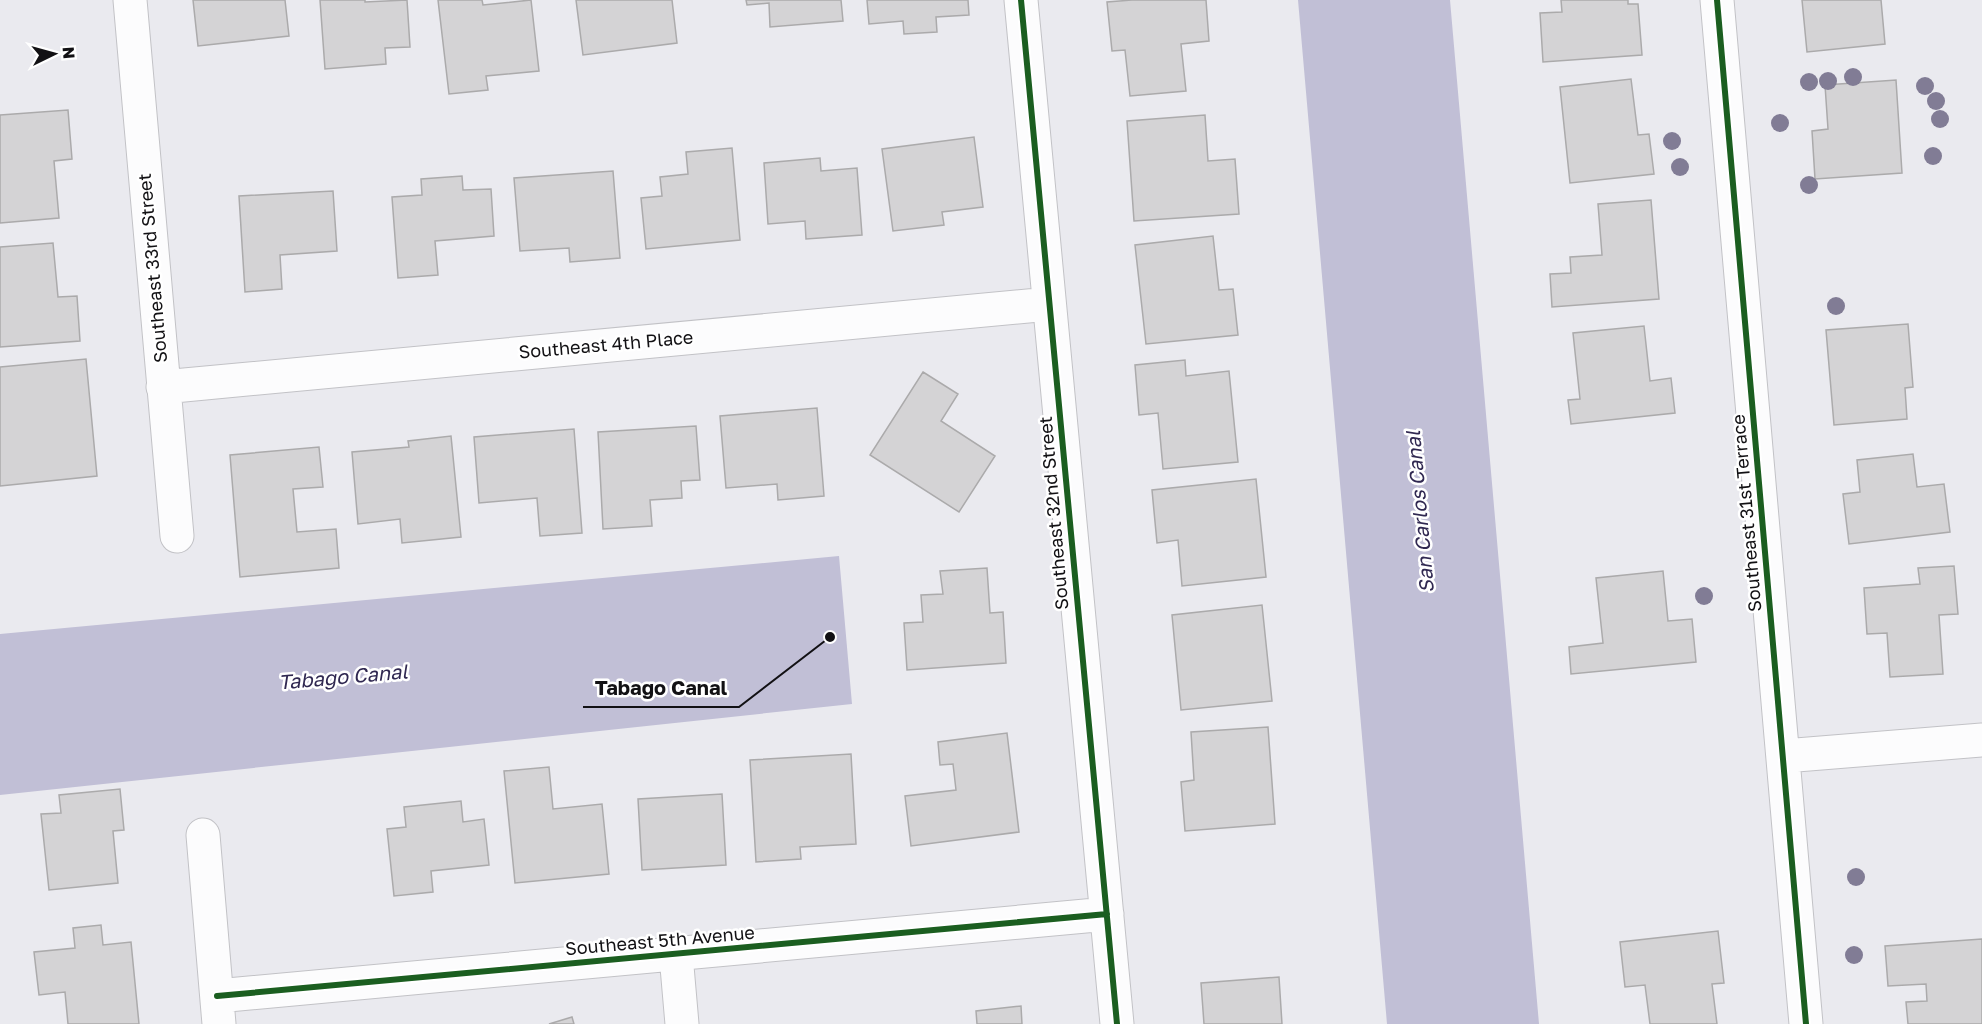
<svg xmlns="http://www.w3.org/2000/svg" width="1982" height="1024" font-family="'Golos Text',sans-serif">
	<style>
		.water { fill: #c1bfd6 }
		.building { fill: #d4d3d5; stroke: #abaaab; stroke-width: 1.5 }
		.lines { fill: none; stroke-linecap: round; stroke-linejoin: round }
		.minor-casing { stroke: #c2c2c6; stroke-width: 35 }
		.minor { stroke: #fcfcfd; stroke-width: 33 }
		.cycleway-casing { stroke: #fff; stroke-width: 10 }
		.cycleway { stroke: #1b5e20; stroke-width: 6 }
		.tree { fill: #817c95 }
		.labels { text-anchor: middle; stroke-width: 5; stroke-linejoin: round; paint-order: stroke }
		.street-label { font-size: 18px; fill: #121114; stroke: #fff }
		.water-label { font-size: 20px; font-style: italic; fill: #302851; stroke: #fff }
		.leader { fill: none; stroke: #121114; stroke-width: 2 }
		.callout-dot { fill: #121114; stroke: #fff; stroke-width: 2 }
		.callout-label { font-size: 20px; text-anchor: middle; font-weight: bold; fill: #121114; stroke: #fff; stroke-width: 5; stroke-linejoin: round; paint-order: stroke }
	</style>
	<rect width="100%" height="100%" fill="#eaeaef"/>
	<!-- water -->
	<path class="water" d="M1298 0H1450L1539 1024H1387Z
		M839 556 852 704 0 795V634Z"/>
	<!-- building -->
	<path class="building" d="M193 0H285L289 36 198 46Z
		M320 0H365V2L407 0 410 47 385 48 386 64 325 69Z
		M438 0H482L483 5 531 0 539 71 486 76 488 90 449 94Z
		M576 0H672L677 43 583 55Z
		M746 0H841L843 21 770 27 769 3 747 5Z
		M867 0H968L969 15 936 17 937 32 904 34 903 21 869 24Z
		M1132 0H1206L1209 41 1181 44 1186 91 1130 96 1125 50 1112 51 1107 2Z
		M1561 0H1628V4H1638L1642 55 1543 62 1540 13 1562 12Z
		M1802 0H1881L1885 44 1807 52Z
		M1631 79 1638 135 1649 134 1654 174 1570 183 1560 87Z
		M1896 80 1902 173 1815 179 1812 131 1828 129 1825 85Z
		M68 110 72 159 54 161 59 218 0 223V115Z
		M1205 115 1208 161 1235 159 1239 214 1134 221 1127 121Z
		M974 137 983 207 942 212 944 225 893 231 882 149Z
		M732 148 740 240 646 249 641 198 662 196 660 177 688 174 686 152Z
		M820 158 821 171 857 168 862 235 806 239 805 221 768 224 764 163Z
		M613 171 620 258 570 262 569 248 520 251 514 178Z
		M462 176 463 190 491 189 494 236 435 241 438 275 398 278 392 197 422 195 421 179Z
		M333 191 337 251 280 255 282 289 245 292 239 196Z
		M1651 200 1659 299 1552 307 1550 274 1571 273 1570 257 1602 255 1598 204Z
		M1213 236 1219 290 1233 289 1238 335 1146 344 1135 245Z
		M53 243 58 297 77 296 80 341 0 347V247Z
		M1908 324 1913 387 1905 388 1907 419 1834 425 1826 330Z
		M1644 326 1650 381 1671 378 1675 413 1571 424 1568 400 1580 399 1573 333Z
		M86 359 97 476 0 486V367Z
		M1185 360 1186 376 1229 371 1238 462 1163 469 1158 413 1139 415 1135 365Z
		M923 372 958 394 941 421 995 456 959 512 870 455Z
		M817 408 824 496 778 500 777 484 726 488 720 416Z
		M696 426 700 480 681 481 682 498 650 500 652 526 603 529 598 432Z
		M574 429 582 533 540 536 537 498 479 503 474 437Z
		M451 436 461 537 402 543 400 519 358 524 352 452 409 447 408 441Z
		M319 447 323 487 293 489 297 532 336 529 339 568 240 577 230 455Z
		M1913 454 1917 487 1944 484 1950 532 1849 544 1843 494 1860 492 1857 460Z
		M1256 479 1266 577 1182 586 1178 540 1157 543 1152 490Z
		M1954 566 1958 614 1939 615 1943 674 1890 677 1887 633 1867 634 1864 588 1920 584 1918 568Z
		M987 568 990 613 1003 612 1006 663 907 670 904 623 923 622 921 595 943 594 940 571Z
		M1663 571 1668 621 1692 619 1696 662 1571 674 1569 647 1603 643 1596 578Z
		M1262 605 1272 701 1181 710 1172 615Z
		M1268 727 1275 824 1185 831 1181 782 1194 780 1191 732Z
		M1007 733 1019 832 911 846 905 796 956 790 953 764 940 765 938 742Z
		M851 754 856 844 800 847 801 859 756 862 750 760Z
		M549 767 553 809 602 804 609 874 515 883 504 771Z
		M120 789 124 830 113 831 118 883 49 890 41 814 61 813 59 795Z
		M722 794 726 865 642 870 638 799Z
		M461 801 463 822 484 819 489 865 431 871 433 892 394 896 387 829 406 827 404 807Z
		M101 925 103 945 131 942 139 1024H68L65 992 39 995 34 952 75 948 73 928Z
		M1718 931 1724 983 1712 984 1717 1024H1650L1645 985 1625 987 1620 942Z
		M1982 939V1024H1908L1906 1002 1927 1001 1926 984 1888 986 1885 946Z
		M1279 977 1282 1024H1204L1201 983Z
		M1021 1006 1022 1024H977L976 1011Z
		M572 1017 574 1024H549Z"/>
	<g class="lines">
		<defs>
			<path id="minor" d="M130 0 177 536
				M1021 0 1117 1024
				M1717 0 1806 1024
				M163 387 1049 304
				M1784 756 1982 740
				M203 835 219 1024
				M676 955 682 1024
				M217 996 1107 914"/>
		</defs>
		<!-- minor casing -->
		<use href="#minor" class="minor-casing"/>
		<!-- minor -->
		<use href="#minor" class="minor"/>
		<defs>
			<path id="cycleway" d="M1021 0 1117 1024
				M1717 0 1806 1024
				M217 996 1107 914"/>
		</defs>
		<!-- cycleway casing -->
		<use href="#cycleway" class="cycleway-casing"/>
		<!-- cycleway -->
		<use href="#cycleway" class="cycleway"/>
	</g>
	<!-- trees -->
	<g class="tree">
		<circle cx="1853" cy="77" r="9"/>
		<circle cx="1828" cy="81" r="9"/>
		<circle cx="1809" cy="82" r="9"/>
		<circle cx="1925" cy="86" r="9"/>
		<circle cx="1936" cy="101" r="9"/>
		<circle cx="1940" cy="119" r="9"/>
		<circle cx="1780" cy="123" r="9"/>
		<circle cx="1672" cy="141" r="9"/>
		<circle cx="1933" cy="156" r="9"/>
		<circle cx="1680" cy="167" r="9"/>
		<circle cx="1809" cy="185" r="9"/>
		<circle cx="1836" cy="306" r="9"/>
		<circle cx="1704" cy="596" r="9"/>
		<circle cx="1856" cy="877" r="9"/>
		<circle cx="1854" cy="955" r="9"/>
	</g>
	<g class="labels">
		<!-- street labels -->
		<g class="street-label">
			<text transform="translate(153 268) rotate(-95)" y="6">Southeast 33rd Street</text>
			<text transform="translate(606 345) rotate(-5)" y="6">Southeast 4th Place</text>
			<text transform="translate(1054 513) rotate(-95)" y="6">Southeast 32nd Street</text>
			<text transform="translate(1747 513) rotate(-95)" y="6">Southeast 31st Terrace</text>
			<text transform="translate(660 941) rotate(-5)" y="6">Southeast 5th Avenue</text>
		</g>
		<!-- water labels -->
		<g class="water-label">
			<text transform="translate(1420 512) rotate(-95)" y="7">San Carlos Canal</text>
			<text transform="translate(343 677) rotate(-5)" y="7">Tabago Canal</text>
		</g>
	</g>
	<!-- callouts -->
	<path class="leader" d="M830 637L739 707H583"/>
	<circle class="callout-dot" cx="830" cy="637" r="6"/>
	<g class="callout-label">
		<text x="661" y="695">Tabago Canal</text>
	</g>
	<!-- north arrow -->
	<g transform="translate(54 54) rotate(85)" stroke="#ffffff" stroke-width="4.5" paint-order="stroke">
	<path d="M0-4.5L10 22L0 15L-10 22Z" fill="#121114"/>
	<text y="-9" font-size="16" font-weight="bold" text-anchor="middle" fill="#121114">N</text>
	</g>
</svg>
